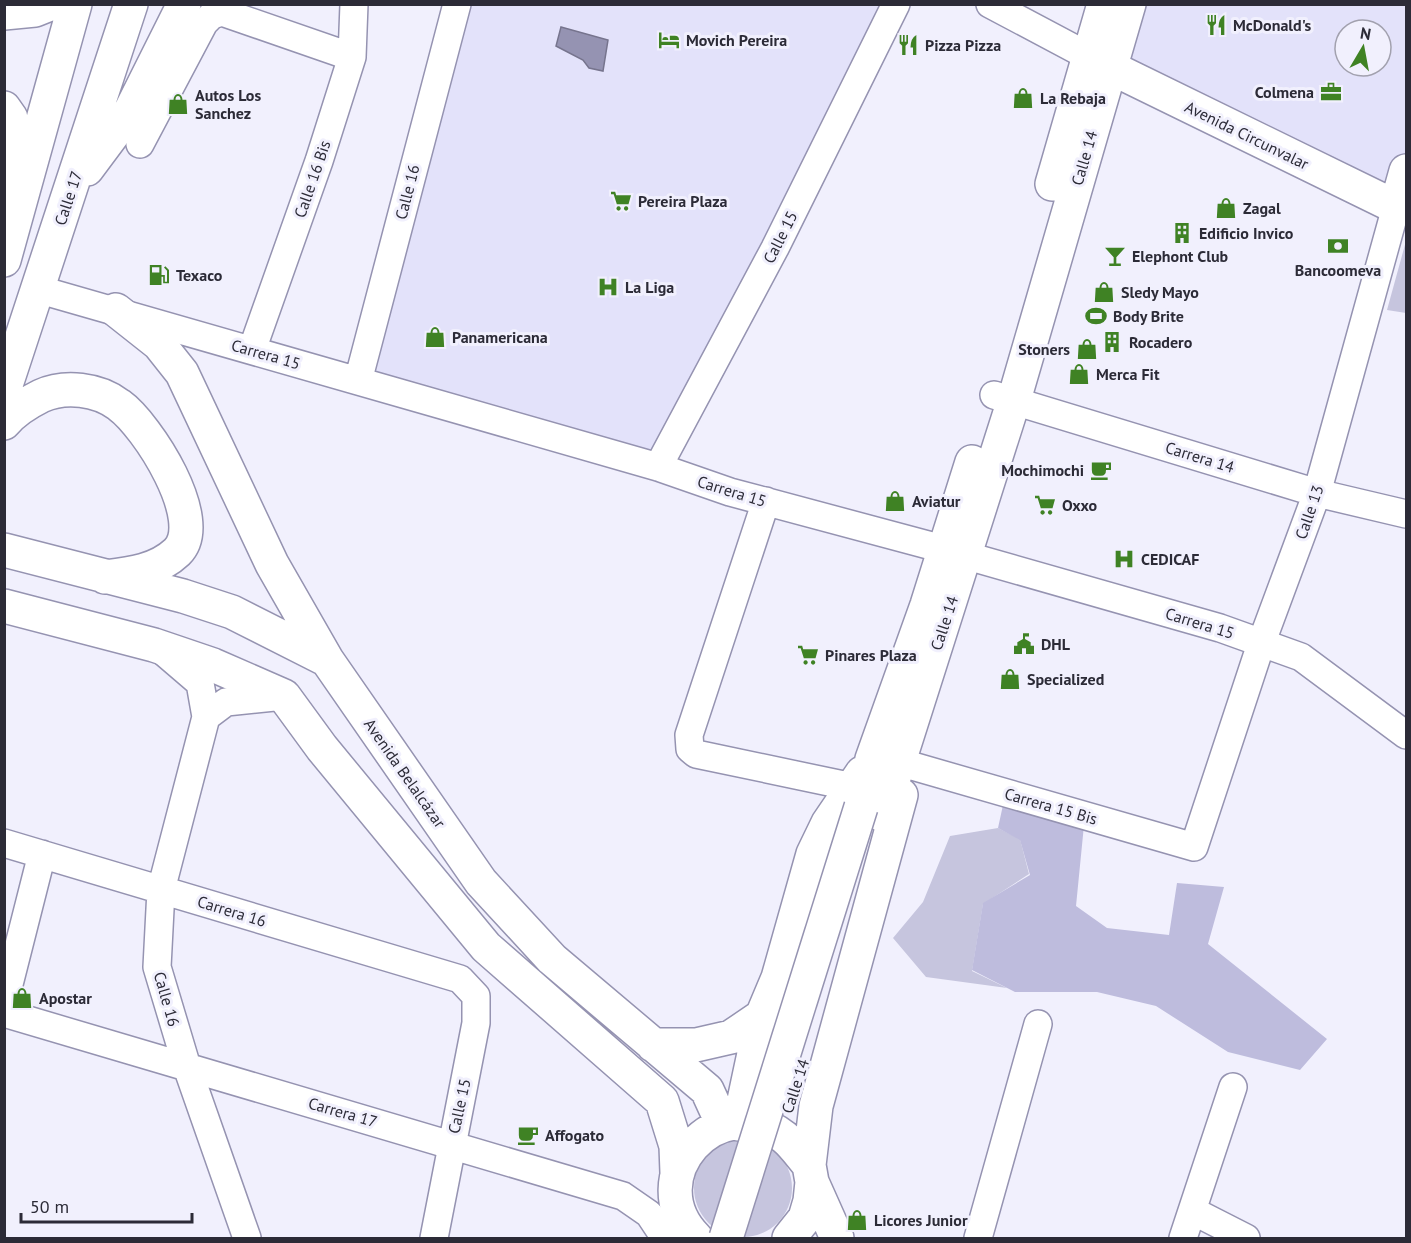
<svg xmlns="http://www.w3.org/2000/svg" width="1411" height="1243" font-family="'PT Sans',sans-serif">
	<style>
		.built { fill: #e3e2fa; fill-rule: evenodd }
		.green { fill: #c6c5de }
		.forest { fill: #bebcdd }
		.water { fill: #9593b2; stroke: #76748d; stroke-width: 1.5 }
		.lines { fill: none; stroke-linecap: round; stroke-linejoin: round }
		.minor-casing { stroke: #9593b1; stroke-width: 30 }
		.major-casing { stroke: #9593b1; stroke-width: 36 }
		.minor { stroke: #fff; stroke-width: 27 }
		.major { stroke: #fff; stroke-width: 33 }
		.major-bridge-casing { stroke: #9593b1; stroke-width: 36; stroke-linecap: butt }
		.major-bridge { stroke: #fff; stroke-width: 33 }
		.labels { text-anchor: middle; stroke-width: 6; stroke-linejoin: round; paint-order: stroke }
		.poi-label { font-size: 16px; font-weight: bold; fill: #2c2b37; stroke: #f1f0fd; text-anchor: start }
		.street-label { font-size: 16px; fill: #2c2b37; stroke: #f1f0fd }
	</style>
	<rect width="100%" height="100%" fill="#f1f0fd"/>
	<!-- built -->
	<path class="built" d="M457 5H896L658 467 358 381Z
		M1129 5H1406V171L1396 207 1110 67ZM1345 30H1381V66H1345Z"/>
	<!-- green -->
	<path class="green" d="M1406 241V313L1387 310Z
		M998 828 1020 839 1029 874 983 904 972 971 1007 988 926 977 893 938 923 902 950 836Z
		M694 1188a49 49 0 1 1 98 0a49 49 0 1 1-98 0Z"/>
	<!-- forest -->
	<path class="forest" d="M1003 805 1084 825 1076 906 1107 928 1169 935 1177 883 1224 887 1208 944 1327 1039 1300 1070 1228 1052 1156 1006 1097 992H1015L972 970 983 903 1030 875 1020 840 998 828Z"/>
	<!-- water -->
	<path class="water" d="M561 27 608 40 603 71 589 68 583 60 556 46Z"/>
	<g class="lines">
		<defs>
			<path id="minor" d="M990 4 1088 56
				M140 144 204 23 212 15 222 12 352 57
				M37 289 658 467 730 492 943 549 1220 628 1301 657 1406 735
				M252 350 319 161 352 57 354 4
				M358 381 457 4
				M994 395 1317 493 1406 514
				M658 467 775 248 896 4
				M766 501 689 735 690 749 696 754 853 787
				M165 653 200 683 206 717 161 890 157 967 187 1067 247 1238
				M206 717 226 702 284 696
				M909 765 1194 847 1261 644 1317 493 1396 207 1406 212
				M4 843 460 979 476 996V1023L434 1238
				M4 1004 42 854
				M4 1013 623 1196 649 1214 665 1238
				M1193 1211 1246 1238
				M978 1238 1038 1024
				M1183 1238 1233 1087"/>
			<path id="major" d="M4 13 35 10 50 4
				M1091 58 1396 207 1406 171
				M4 108 11 118 16 185
				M87 169 131 110 184 4
				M1052 184 1104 4
				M4 260 75 4
				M116 310 159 344 182 373 272 564 327 660 481 882 552 959 707 1090 723 1125
				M4 391 131 4
				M4 423C14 411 27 403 41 396 65 385 98 389 119 405 147 425 209 521 177 552 157 571 130 574 105 577
				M4 550 183 596 232 612 327 660
				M4 606 154 645 213 665 284 696 322 748 486 947 662 1101 676 1146 677 1173
				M861 807 872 759 927 605 972 462
				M882 815 1014 400 1129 4
				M653 1045H696L731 1037 762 1016 778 978 813 854 828 823 862 773
				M739 1124 762 1016
				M812 1182 837 1238
				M696 1238C636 1178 718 1086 784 1137 794 1145 801 1156 809 1165
				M789 1238 805 1218 810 1201 812 1182 809 1165 816 1106 901 795"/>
		</defs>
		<!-- minor casing -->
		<use href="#minor" class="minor-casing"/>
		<!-- major casing -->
		<use href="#major" class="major-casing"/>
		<!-- minor -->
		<use href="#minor" class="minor"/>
		<!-- major -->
		<use href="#major" class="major"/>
		<defs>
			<path id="major-bridge" d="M726 1238 861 807"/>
		</defs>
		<!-- major-bridge casing -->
		<use href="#major-bridge" class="major-bridge-casing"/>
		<!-- major-bridge -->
		<use href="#major-bridge" class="major-bridge"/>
	</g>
	<!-- icons -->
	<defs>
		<symbol id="restaurant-bare" viewBox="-9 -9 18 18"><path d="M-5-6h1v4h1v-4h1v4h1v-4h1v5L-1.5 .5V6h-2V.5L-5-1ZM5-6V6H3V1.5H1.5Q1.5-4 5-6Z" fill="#3f8224" stroke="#f1f0fd" stroke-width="2.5" paint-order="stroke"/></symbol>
		<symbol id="hotel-bare" viewBox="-9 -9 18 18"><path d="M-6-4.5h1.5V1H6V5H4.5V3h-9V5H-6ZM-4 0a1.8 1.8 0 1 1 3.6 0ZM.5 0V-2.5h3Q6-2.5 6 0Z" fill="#3f8224" stroke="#f1f0fd" stroke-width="2.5" paint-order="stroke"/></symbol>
		<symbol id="office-bare" viewBox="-9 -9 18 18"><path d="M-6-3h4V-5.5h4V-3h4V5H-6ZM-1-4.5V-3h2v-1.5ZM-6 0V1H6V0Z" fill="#3f8224" stroke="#f1f0fd" stroke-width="2.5" paint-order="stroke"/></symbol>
		<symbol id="shop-bare" viewBox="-9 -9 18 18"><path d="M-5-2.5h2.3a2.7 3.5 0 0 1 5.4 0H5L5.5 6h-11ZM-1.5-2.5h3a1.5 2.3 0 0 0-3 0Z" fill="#3f8224" stroke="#f1f0fd" stroke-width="2.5" paint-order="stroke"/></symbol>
		<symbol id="supermarket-bare" viewBox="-9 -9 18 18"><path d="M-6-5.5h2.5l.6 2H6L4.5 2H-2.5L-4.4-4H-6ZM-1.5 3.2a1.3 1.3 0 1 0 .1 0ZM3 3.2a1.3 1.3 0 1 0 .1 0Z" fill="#3f8224" stroke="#f1f0fd" stroke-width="2.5" paint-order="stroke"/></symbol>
		<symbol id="building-bare" viewBox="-9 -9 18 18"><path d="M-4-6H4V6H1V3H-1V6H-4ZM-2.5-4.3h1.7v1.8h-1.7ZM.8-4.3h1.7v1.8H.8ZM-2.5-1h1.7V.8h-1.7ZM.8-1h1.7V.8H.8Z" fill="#3f8224" stroke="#f1f0fd" stroke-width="2.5" paint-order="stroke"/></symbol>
		<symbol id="bank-bare" viewBox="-9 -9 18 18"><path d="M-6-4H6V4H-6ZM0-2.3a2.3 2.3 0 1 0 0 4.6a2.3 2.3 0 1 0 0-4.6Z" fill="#3f8224" stroke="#f1f0fd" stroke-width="2.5" paint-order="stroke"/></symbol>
		<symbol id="bar-bare" viewBox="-9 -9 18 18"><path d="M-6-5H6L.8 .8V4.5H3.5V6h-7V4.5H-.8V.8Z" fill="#3f8224" stroke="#f1f0fd" stroke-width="2.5" paint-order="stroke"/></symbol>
		<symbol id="fuel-bare" viewBox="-9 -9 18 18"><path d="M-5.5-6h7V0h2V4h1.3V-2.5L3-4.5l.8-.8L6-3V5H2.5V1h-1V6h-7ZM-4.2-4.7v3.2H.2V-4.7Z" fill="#3f8224" stroke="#f1f0fd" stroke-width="2.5" paint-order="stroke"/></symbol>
		<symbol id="hospital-bare" viewBox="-9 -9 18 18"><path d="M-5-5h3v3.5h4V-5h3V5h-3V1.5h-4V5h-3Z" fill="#3f8224" stroke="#f1f0fd" stroke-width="2.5" paint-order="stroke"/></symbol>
		<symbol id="stadium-bare" viewBox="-9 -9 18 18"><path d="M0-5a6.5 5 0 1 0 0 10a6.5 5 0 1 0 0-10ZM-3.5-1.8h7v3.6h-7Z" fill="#3f8224" stroke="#f1f0fd" stroke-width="2.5" paint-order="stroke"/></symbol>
		<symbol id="cafe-bare" viewBox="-9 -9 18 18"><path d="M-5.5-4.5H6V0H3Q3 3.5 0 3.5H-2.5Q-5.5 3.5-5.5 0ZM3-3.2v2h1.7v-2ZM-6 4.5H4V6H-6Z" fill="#3f8224" stroke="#f1f0fd" stroke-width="2.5" paint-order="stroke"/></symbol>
		<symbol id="civic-bare" viewBox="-9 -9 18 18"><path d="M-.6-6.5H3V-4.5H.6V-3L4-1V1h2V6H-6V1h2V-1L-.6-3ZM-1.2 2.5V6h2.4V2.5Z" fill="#3f8224" stroke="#f1f0fd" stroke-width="2.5" paint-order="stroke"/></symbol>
	</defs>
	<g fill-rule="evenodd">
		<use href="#restaurant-bare" x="1201" y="10" width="30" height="30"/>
		<use href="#hotel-bare" x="654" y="25" width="30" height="30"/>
		<use href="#restaurant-bare" x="893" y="30" width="30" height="30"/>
		<use href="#office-bare" x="1316" y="77" width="30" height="30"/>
		<use href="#shop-bare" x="1008" y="83" width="30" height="30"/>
		<use href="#shop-bare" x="163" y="89" width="30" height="30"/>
		<use href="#supermarket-bare" x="606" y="186" width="30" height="30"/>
		<use href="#shop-bare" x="1211" y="193" width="30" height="30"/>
		<use href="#building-bare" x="1167" y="218" width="30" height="30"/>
		<use href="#bank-bare" x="1323" y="231" width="30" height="30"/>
		<use href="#bar-bare" x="1100" y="241" width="30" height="30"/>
		<use href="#fuel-bare" x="144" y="260" width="30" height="30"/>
		<use href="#hospital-bare" x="593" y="272" width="30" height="30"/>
		<use href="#shop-bare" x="1089" y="277" width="30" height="30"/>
		<use href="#stadium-bare" x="1081" y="301" width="30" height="30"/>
		<use href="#shop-bare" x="420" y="322" width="30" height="30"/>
		<use href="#building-bare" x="1097" y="327" width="30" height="30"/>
		<use href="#shop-bare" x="1072" y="334" width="30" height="30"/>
		<use href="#shop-bare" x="1064" y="359" width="30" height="30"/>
		<use href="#cafe-bare" x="1086" y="455" width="30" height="30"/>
		<use href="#shop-bare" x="880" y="486" width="30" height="30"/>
		<use href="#supermarket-bare" x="1030" y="490" width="30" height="30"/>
		<use href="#hospital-bare" x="1109" y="544" width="30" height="30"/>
		<use href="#civic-bare" x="1009" y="629" width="30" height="30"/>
		<use href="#supermarket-bare" x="793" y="640" width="30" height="30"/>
		<use href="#shop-bare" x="995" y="664" width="30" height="30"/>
		<use href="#shop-bare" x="7" y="983" width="30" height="30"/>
		<use href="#cafe-bare" x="513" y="1120" width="30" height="30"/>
		<use href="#shop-bare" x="842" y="1205" width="30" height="30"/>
	</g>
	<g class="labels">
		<!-- poi labels -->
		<g class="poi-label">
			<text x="1233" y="31">McDonald's</text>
			<text x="686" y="46">Movich Pereira</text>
			<text x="925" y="51">Pizza Pizza</text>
			<text x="1314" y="98" text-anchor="end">Colmena</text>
			<text x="195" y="101">Autos Los<tspan x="195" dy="18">Sanchez</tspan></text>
			<text x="1040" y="104">La Rebaja</text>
			<text x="638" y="207">Pereira Plaza</text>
			<text x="1243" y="214">Zagal</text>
			<text x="1199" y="239">Edificio Invico</text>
			<text x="1132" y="262">Elephont Club</text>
			<text x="1338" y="276" text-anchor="middle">Bancoomeva</text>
			<text x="176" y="281">Texaco</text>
			<text x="625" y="293">La Liga</text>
			<text x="1121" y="298">Sledy Mayo</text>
			<text x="1113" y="322">Body Brite</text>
			<text x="452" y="343">Panamericana</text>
			<text x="1129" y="348">Rocadero</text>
			<text x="1070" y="355" text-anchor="end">Stoners</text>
			<text x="1096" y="380">Merca Fit</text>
			<text x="1084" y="476" text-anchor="end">Mochimochi</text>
			<text x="912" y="507">Aviatur</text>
			<text x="1062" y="511">Oxxo</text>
			<text x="1141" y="565">CEDICAF</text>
			<text x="1041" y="650">DHL</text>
			<text x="825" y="661">Pinares Plaza</text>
			<text x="1027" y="685">Specialized</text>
			<text x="39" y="1004">Apostar</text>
			<text x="545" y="1141">Affogato</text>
			<text x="874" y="1226">Licores Junior</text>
		</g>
		<!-- street labels -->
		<g class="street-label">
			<text transform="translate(1247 135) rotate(26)" y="6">Avenida Circunvalar</text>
			<text transform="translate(1084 158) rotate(-74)" y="6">Calle 14</text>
			<text transform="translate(312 179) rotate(-71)" y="6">Calle 16 Bis</text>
			<text transform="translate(407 192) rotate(-76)" y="6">Calle 16</text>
			<text transform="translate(68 198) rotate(-72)" y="6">Calle 17</text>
			<text transform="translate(780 237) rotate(-63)" y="6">Calle 15</text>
			<text transform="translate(266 354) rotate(16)" y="6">Carrera 15</text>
			<text transform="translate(1200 457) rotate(17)" y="6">Carrera 14</text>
			<text transform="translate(732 491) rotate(17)" y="6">Carrera 15</text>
			<text transform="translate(1309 512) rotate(-71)" y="6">Calle 13</text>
			<text transform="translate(944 623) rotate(-72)" y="6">Calle 14</text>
			<text transform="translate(1200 623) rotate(17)" y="6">Carrera 15</text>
			<text transform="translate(405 773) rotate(55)" y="6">Avenida Belalcázar</text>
			<text transform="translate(1051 806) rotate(16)" y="6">Carrera 15 Bis</text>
			<text transform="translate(232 911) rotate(17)" y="6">Carrera 16</text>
			<text transform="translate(167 999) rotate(74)" y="6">Calle 16</text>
			<text transform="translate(795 1086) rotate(-72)" y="6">Calle 14</text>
			<text transform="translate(459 1106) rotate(-78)" y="6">Calle 15</text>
			<text transform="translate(343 1112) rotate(16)" y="6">Carrera 17</text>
		</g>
	</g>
	<!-- border -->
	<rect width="1411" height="1243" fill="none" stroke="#2c2b37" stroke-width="12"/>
	<!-- north arrow -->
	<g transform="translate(1363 48) rotate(10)"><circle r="28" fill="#f1f0fd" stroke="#a2a1ae" stroke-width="1.5"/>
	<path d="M0-4.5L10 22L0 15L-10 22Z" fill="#3f8224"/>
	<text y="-9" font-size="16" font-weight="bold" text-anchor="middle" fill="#2c2b37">N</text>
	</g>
	<!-- scale -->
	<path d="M21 1213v9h171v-9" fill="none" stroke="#2c2b37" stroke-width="3"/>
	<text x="30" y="1213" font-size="18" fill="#2c2b37" stroke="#f1f0fd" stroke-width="4.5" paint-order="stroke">50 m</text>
</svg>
